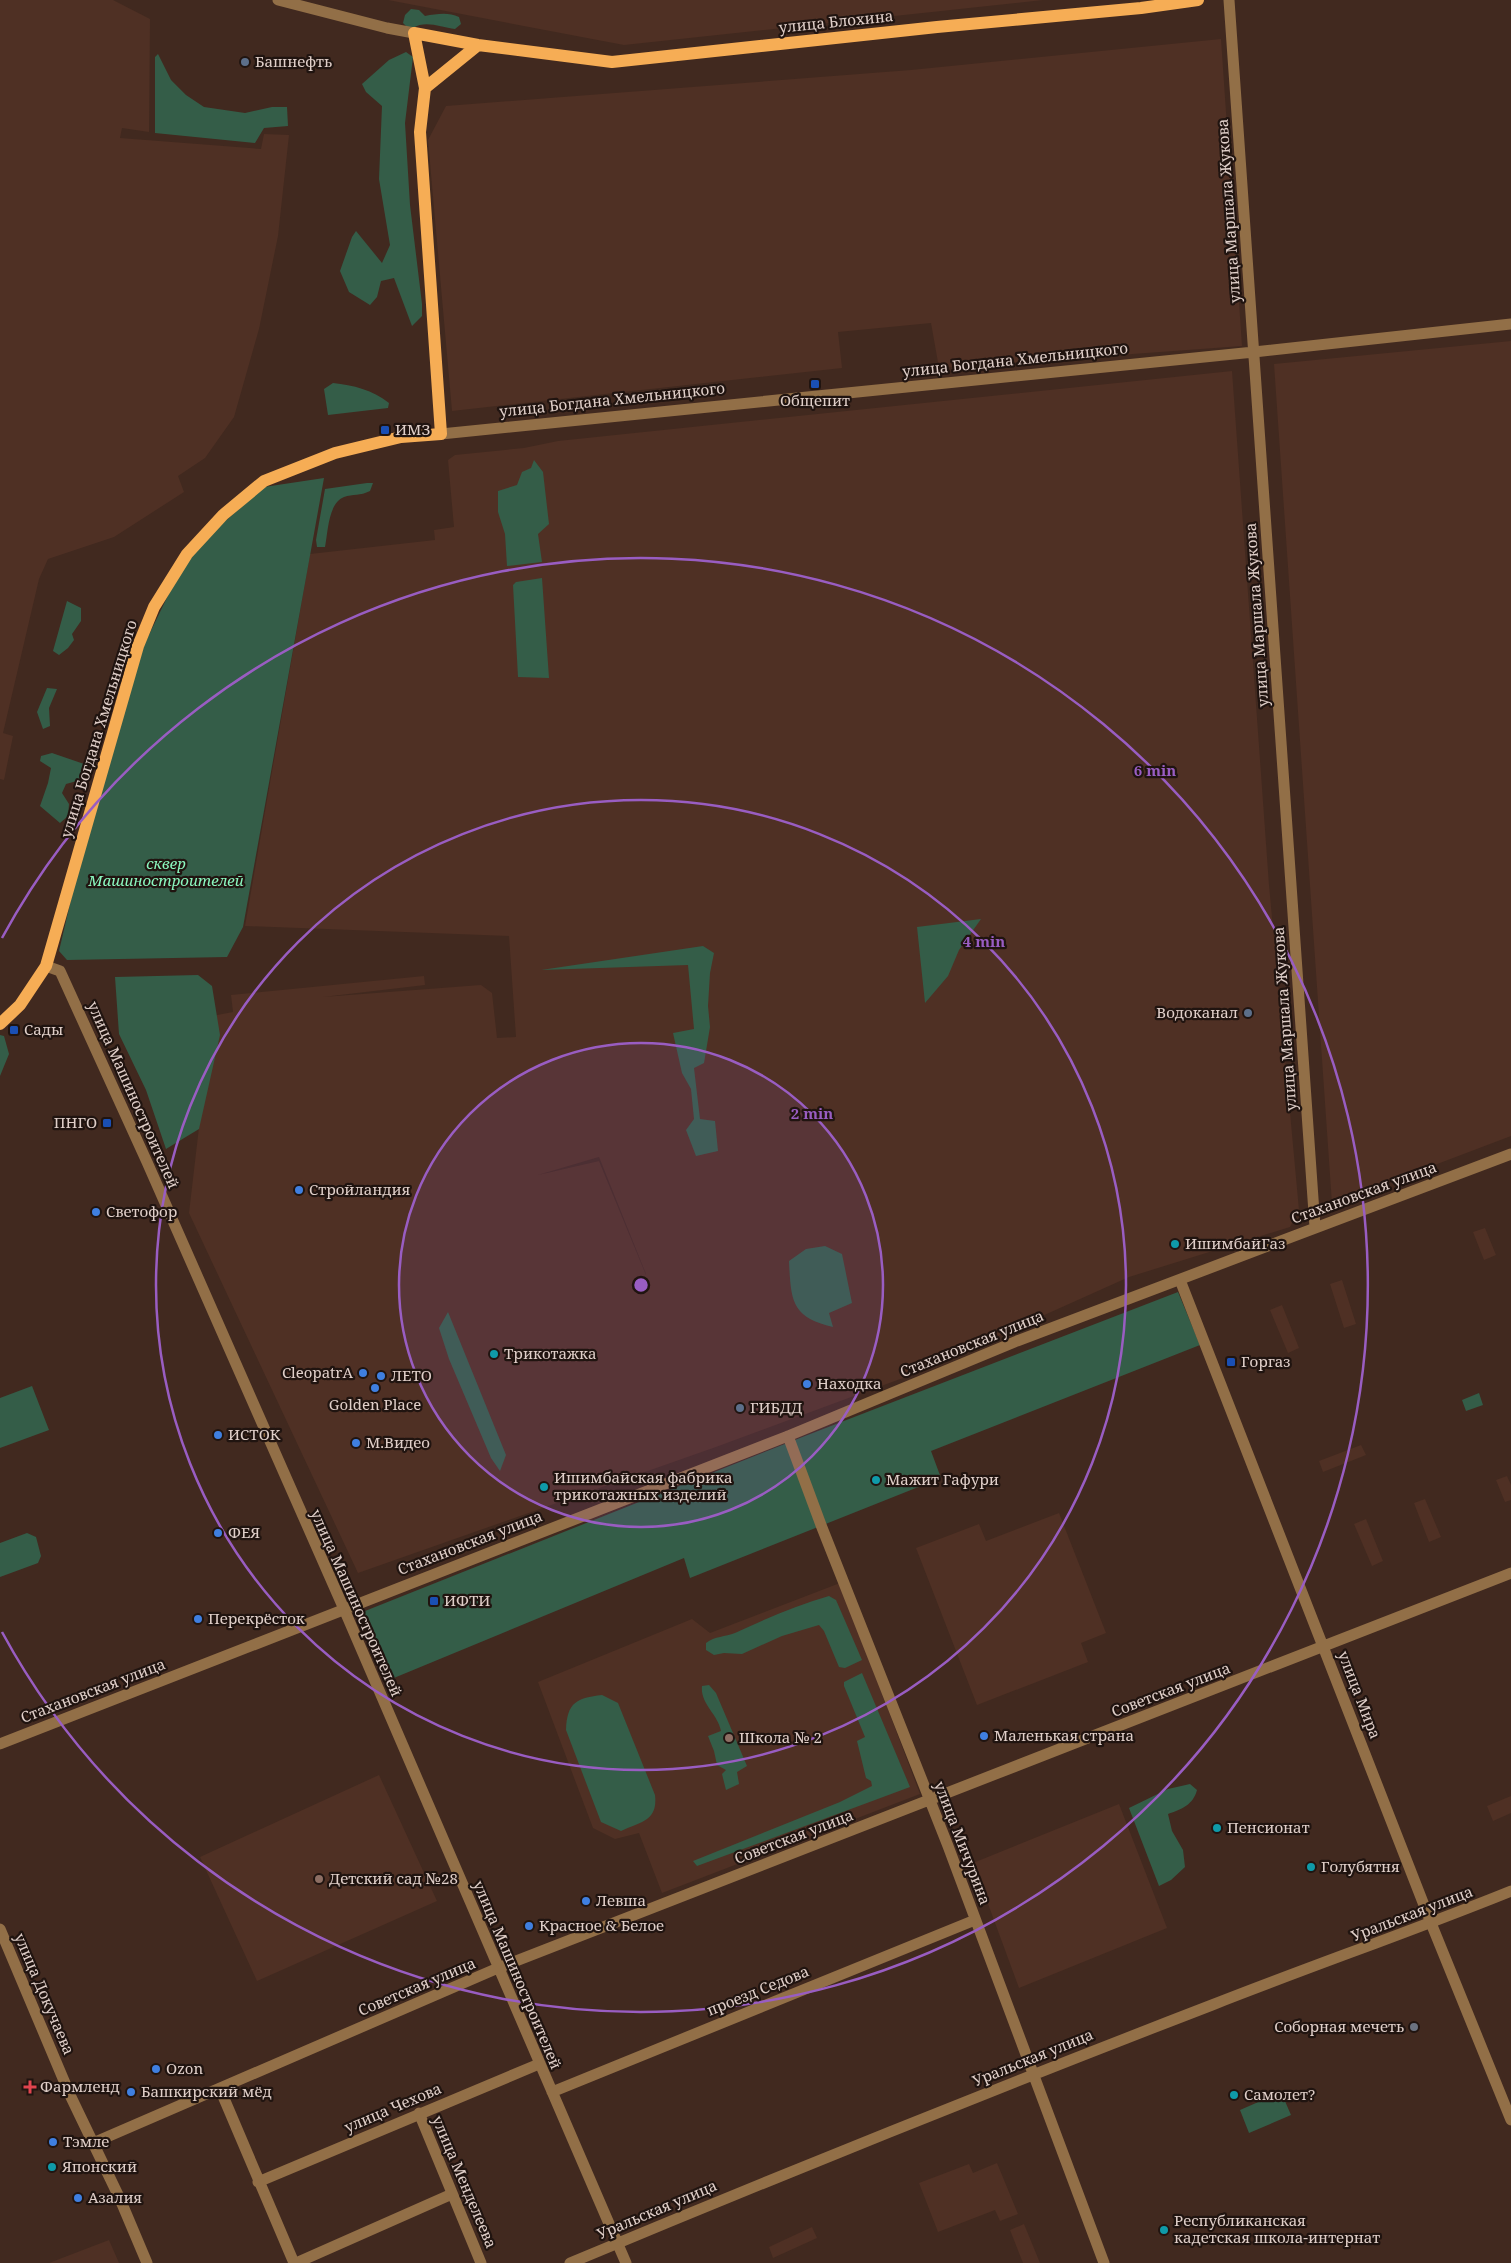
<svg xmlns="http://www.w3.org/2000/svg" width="1511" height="2263" font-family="'Noto Serif',serif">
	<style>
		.built { fill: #4f3024; fill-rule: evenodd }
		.green { fill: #345d48 }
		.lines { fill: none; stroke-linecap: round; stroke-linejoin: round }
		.minor { stroke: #926f47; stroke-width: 11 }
		.major { stroke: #f6ad55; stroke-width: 12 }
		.ring { fill: none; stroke: #995dc2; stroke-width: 2.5 }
		.service-dot { fill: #5c6f8a; stroke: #201410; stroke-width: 2 }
		.transit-dot { fill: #1a4fb4; stroke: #201410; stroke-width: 2 }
		.shop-dot { fill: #3f7fe0; stroke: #201410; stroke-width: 2 }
		.culture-dot { fill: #0f9aa8; stroke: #201410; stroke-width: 2 }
		.education-dot { fill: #8d6e63; stroke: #201410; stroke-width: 2 }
		.worship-dot { fill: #6b7280; stroke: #201410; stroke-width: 2 }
		.health-dot { fill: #e0444e; stroke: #201410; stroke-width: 2 }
		.labels { text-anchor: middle; stroke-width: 4.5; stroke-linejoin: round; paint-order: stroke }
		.street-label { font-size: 15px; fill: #e0cfc9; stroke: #201410 }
		.poi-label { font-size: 15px; fill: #e0cfc9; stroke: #201410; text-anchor: start }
		.park-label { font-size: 15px; font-style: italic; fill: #8bf7bf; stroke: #201410 }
		.centre { fill: #995dc2; stroke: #201410; stroke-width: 2.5 }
		.ring-label { font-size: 15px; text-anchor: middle; font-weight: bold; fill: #995dc2; stroke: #201410; stroke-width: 4.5; stroke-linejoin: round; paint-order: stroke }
	</style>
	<rect width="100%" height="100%" fill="#41291f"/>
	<!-- built -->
	<path class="built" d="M0 0H113L150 19 149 132 122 128 120 138 261 149 264 134 289 135 278 236 259 329 234 417 205 458 178 476 184 492 114 537 48 559 39 579 3 733 13 736 4 780 0 779Z
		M388 0H1043L624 45Z
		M1221 39 1242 346 939 368 931 323 838 332 842 368 452 411 428 140 446 106 911 70Z
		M1511 341V1136L1332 1204 1274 364Z
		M1232 371 1269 885 1299 1210 1290 1227 1129 1277 911 1375 716 1447 358 1573 189 1213 212 1016 233 1012 231 995 424 976 425 985 323 997 481 985 492 993 497 1038 516 1037 509 936 245 926 310 554 435 540 434 530 454 527 448 460 455 455 524 448 558 441ZM599 1157 646 1274V1275L599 1161 538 1175Z
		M1485 1228 1496 1255 1484 1260 1473 1232Z
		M1342 1280 1356 1324 1344 1328 1330 1284Z
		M1282 1305 1299 1348 1288 1353 1270 1310Z
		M1361 1445 1366 1455 1323 1472 1319 1461Z
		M1507 1476 1511 1485V1500L1505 1502 1496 1480Z
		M1425 1499 1441 1537 1429 1542 1414 1503Z
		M1059 1513 1106 1633 1081 1643 1088 1662 977 1705 916 1548 979 1524 986 1541Z
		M1366 1519 1383 1561 1372 1566 1354 1524Z
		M840 1583 920 1794 662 1893 639 1833 615 1839 593 1828 538 1682 692 1619 710 1633Z
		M379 1775 437 1901 257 1981 200 1857Z
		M1511 1796V1813L1493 1821 1487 1806Z
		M1119 1804 1167 1928 1019 1988 973 1863Z
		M997 2163 1018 2214 1000 2221 995 2210 938 2232 919 2183 969 2164 973 2173Z
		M1024 2224 1040 2263H1023L1010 2230Z
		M812 2227 817 2238 773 2258 769 2247Z
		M109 2240 119 2263H49Z"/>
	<!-- green -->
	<path class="green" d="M411 9 419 10 425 16C437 14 448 12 459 17L461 24 455 29C441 27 425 20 413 28L407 27 403 23 405 15Z
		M406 52 413 57 405 123 410 205 422 304V316L412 326 394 278 381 281 377 297 370 305 349 292 340 271 352 237 356 231 382 263 390 245 379 179 382 106 366 92 362 84 389 60Z
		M158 54 171 80 186 95 204 107 245 113 272 107H287L288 126 264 128 255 143 155 133V57Z
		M333 383C353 385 373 390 389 403L388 408 328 415 324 389Z
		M534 460 543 472 549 524 538 534 542 562 507 566 505 534 498 512V491L517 485 522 472 531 468Z
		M324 478 243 927 227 957 67 960 59 951 77 874 144 645 177 577 205 539 264 487Z
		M367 483H373L370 491C360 496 353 494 344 497 328 503 328 533 325 547H317L316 540 325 489Z
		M542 578 549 678 518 677 513 585 516 582Z
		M67 601 81 608V621L72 634 74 640 68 648 59 655 53 651Z
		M47 688 57 689 49 708 50 726 43 729 37 712Z
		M52 753 87 765 84 779 66 784 62 793 69 804 68 816 60 823 40 806 48 783 51 768 40 761 41 756Z
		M981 919 959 950 948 976 925 1003 917 927Z
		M703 946 714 953 710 973 708 1006 710 1027 704 1063 694 1068 700 1119 715 1121 718 1151 696 1156 686 1130 694 1119 691 1089 682 1073 673 1033 694 1029 688 965 541 970Z
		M198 975 212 986 220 1035 199 1129 166 1149 146 1090 119 1034 115 977Z
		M0 1035 4 1036 9 1054 0 1076Z
		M825 1246 842 1254 852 1303 829 1313 833 1327C791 1317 791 1301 789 1261L806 1249Z
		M1178 1292 1200 1345 931 1451 941 1478 690 1578 684 1558 389 1680 360 1613 805 1436Z
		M448 1312 506 1455 500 1471 491 1458 449 1359 439 1328Z
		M32 1386 49 1430 0 1448V1398Z
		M1479 1393 1483 1405 1466 1411 1462 1400Z
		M27 1533 36 1537 41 1556 38 1563 0 1577V1543Z
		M829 1596 836 1600 862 1660 845 1668 839 1667 824 1631 819 1625 782 1636 742 1654 724 1653 714 1655 706 1650V1643C715 1636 725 1637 735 1633 765 1619 797 1605 829 1596Z
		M862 1673 910 1787 697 1866 693 1861 840 1802 872 1786 871 1781 866 1778 857 1741 865 1737 844 1686V1682Z
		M709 1685 716 1693 747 1766 737 1772 739 1784 726 1790 722 1774 726 1770 717 1765 714 1751 708 1736 721 1731C718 1714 700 1704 702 1686Z
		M602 1695 618 1703 655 1795C658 1821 641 1822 621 1831L601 1822 566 1730C567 1702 577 1698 602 1695Z
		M1190 1784 1197 1790C1193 1805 1182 1809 1168 1814L1172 1831 1183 1850 1185 1867 1171 1880 1159 1886 1129 1808 1168 1789Z
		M1281 2092 1291 2115 1249 2133 1240 2110Z"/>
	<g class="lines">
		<!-- minor -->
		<path class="minor" d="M278 0 387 28 414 33
			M1229 0 1315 1227
			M441 434 1254 352 1511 324
			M46 966 60 971 147 1162 344 1609 626 2263
			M1180 1280 1431 1923 1511 2120
			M788 1436 821 1525 948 1846 1104 2263
			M0 1744 788 1436 1017 1341 1511 1154
			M0 1929 70 2095 120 2199 147 2263
			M220 2089 294 2263
			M552 2092 975 1920
			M419 2113 481 2263
			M93 2143 498 1968 1511 1573
			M258 2182 539 2064
			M296 2263 452 2194
			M570 2263C783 2174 997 2088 1212 2005 1311 1966 1412 1931 1511 1891"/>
		<!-- major -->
		<path class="major" d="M478 45 425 88 414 33 478 45 612 62 937 27 1141 8 1198 0
			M0 1024 20 1005 46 966 138 646 154 607 187 554 223 515 264 481 335 453 401 437 441 434 420 132 425 88"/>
	</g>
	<!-- distance rings -->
	<circle cx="641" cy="1285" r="242" fill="#995dc2" fill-opacity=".12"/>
	<g class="ring">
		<circle cx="641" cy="1285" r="242"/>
		<circle cx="641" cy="1285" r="485"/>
		<path d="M2 938A727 727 0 1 1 2 1632"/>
	</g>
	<!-- markers -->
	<g class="service-dot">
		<circle cx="245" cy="62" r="5"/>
		<circle cx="1248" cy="1013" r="5"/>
		<circle cx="740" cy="1408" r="5"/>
	</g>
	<g class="transit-dot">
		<rect x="810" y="379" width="10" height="10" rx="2.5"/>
		<rect x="380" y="425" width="10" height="10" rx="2.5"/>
		<rect x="9" y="1025" width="10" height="10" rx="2.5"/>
		<rect x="102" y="1118" width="10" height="10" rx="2.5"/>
		<rect x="1226" y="1357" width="10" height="10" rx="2.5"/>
		<rect x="429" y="1596" width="10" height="10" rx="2.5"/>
	</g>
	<g class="shop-dot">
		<circle cx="299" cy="1190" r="5"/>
		<circle cx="96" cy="1212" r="5"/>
		<circle cx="363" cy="1373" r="5"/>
		<circle cx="381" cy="1376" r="5"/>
		<circle cx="807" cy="1384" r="5"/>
		<circle cx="375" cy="1388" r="5"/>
		<circle cx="218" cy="1435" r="5"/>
		<circle cx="356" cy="1443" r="5"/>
		<circle cx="218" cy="1533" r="5"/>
		<circle cx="198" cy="1619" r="5"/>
		<circle cx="984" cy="1736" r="5"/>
		<circle cx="586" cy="1901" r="5"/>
		<circle cx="529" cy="1926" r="5"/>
		<circle cx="156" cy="2069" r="5"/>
		<circle cx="131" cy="2092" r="5"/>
		<circle cx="53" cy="2142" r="5"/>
		<circle cx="78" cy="2198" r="5"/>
	</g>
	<g class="culture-dot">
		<circle cx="1175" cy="1244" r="5"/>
		<circle cx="494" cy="1354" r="5"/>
		<circle cx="876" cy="1480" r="5"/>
		<circle cx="544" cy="1487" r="5"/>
		<circle cx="1217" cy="1828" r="5"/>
		<circle cx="1311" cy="1867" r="5"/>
		<circle cx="1234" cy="2095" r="5"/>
		<circle cx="52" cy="2167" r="5"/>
		<circle cx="1164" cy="2230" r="5"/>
	</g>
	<g class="education-dot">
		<circle cx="729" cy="1738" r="5"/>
		<circle cx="319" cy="1879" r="5"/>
	</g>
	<circle class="worship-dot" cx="1414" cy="2027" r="5"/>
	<path class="health-dot" d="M27.5 2079.5h5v5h5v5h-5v5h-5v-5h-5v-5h5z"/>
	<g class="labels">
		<!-- street labels -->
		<g class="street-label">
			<text transform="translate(836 22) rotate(-6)" y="5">улица Блохина</text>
			<text transform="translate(1229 211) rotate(-94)" y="5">улица Маршала Жукова</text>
			<text transform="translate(1015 360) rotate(-6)" y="5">улица Богдана Хмельницкого</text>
			<text transform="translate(612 400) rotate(-6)" y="5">улица Богдана Хмельницкого</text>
			<text transform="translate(1257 615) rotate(-94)" y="5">улица Маршала Жукова</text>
			<text transform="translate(99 729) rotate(-73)" y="5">улица Богдана Хмельницкого</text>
			<text transform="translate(1285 1019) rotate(-94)" y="5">улица Маршала Жукова</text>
			<text transform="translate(133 1095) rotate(66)" y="5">улица Машиностроителей</text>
			<text transform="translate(1364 1193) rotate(-20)" y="5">Стахановская улица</text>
			<text transform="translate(972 1344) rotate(-22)" y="5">Стахановская улица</text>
			<text transform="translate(470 1543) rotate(-21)" y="5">Стахановская улица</text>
			<text transform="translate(356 1603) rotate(66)" y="5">улица Машиностроителей</text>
			<text transform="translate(1171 1690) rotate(-21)" y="5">Советская улица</text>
			<text transform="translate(93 1691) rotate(-21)" y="5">Стахановская улица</text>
			<text transform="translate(1359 1695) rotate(69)" y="5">улица Мира</text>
			<text transform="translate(794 1837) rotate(-21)" y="5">Советская улица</text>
			<text transform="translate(962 1843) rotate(69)" y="5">улица Мичурина</text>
			<text transform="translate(1412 1914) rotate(-21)" y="5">Уральская улица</text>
			<text transform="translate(517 1975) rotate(67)" y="5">улица Машиностроителей</text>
			<text transform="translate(417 1987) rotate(-23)" y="5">Советская улица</text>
			<text transform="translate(758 1991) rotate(-22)" y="5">проезд Седова</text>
			<text transform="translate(44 1994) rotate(67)" y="5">улица Докучаева</text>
			<text transform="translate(1033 2058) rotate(-22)" y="5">Уральская улица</text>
			<text transform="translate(393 2108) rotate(-23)" y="5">улица Чехова</text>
			<text transform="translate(464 2182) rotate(67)" y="5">улица Менделеева</text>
			<text transform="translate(657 2210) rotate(-23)" y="5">Уральская улица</text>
		</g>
		<!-- poi labels -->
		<g class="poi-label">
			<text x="255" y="67">Башнефть</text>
			<text x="815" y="406" text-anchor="middle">Общепит</text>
			<text x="395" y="435">ИМЗ</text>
			<text x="1238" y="1018" text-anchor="end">Водоканал</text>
			<text x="24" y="1035">Сады</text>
			<text x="97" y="1128" text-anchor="end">ПНГО</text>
			<text x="309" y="1195">Стройландия</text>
			<text x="106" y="1217">Светофор</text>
			<text x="1185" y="1249">ИшимбайГаз</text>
			<text x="504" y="1359">Трикотажка</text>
			<text x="1241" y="1367">Горгаз</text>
			<text x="353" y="1378" text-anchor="end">CleopatrA</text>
			<text x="391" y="1381">ЛЕТО</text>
			<text x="817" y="1389">Находка</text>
			<text x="375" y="1410" text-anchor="middle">Golden Place</text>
			<text x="750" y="1413">ГИБДД</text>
			<text x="228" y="1440">ИСТОК</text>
			<text x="366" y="1448">М.Видео</text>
			<text x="554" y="1483">Ишимбайская фабрика<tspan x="554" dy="17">трикотажных изделий</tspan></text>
			<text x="886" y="1485">Мажит Гафури</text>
			<text x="228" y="1538">ФЕЯ</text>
			<text x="444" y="1606">ИФТИ</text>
			<text x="208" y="1624">Перекрёсток</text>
			<text x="994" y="1741">Маленькая страна</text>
			<text x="739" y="1743">Школа № 2</text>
			<text x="1227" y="1833">Пенсионат</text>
			<text x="1321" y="1872">Голубятня</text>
			<text x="329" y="1884">Детский сад №28</text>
			<text x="596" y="1906">Левша</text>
			<text x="539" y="1931">Красное &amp; Белое</text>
			<text x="1404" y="2032" text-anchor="end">Соборная мечеть</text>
			<text x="166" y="2074">Ozon</text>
			<text x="40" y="2092">Фармленд</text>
			<text x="141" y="2097">Башкирский мёд</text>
			<text x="1244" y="2100">Самолет?</text>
			<text x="63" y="2147">Тэмле</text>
			<text x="62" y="2172">Японский</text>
			<text x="88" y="2203">Азалия</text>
			<text x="1174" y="2226">Республиканская<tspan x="1174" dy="17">кадетская школа-интернат</tspan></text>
		</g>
		<!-- park labels -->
		<g class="park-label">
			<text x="166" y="869">сквер<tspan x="166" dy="17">Машиностроителей</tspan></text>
		</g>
	</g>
	<circle cx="641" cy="1285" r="8" class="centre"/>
	<g class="ring-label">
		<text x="1155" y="776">6 min</text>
		<text x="984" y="947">4 min</text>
		<text x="812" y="1119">2 min</text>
	</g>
</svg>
